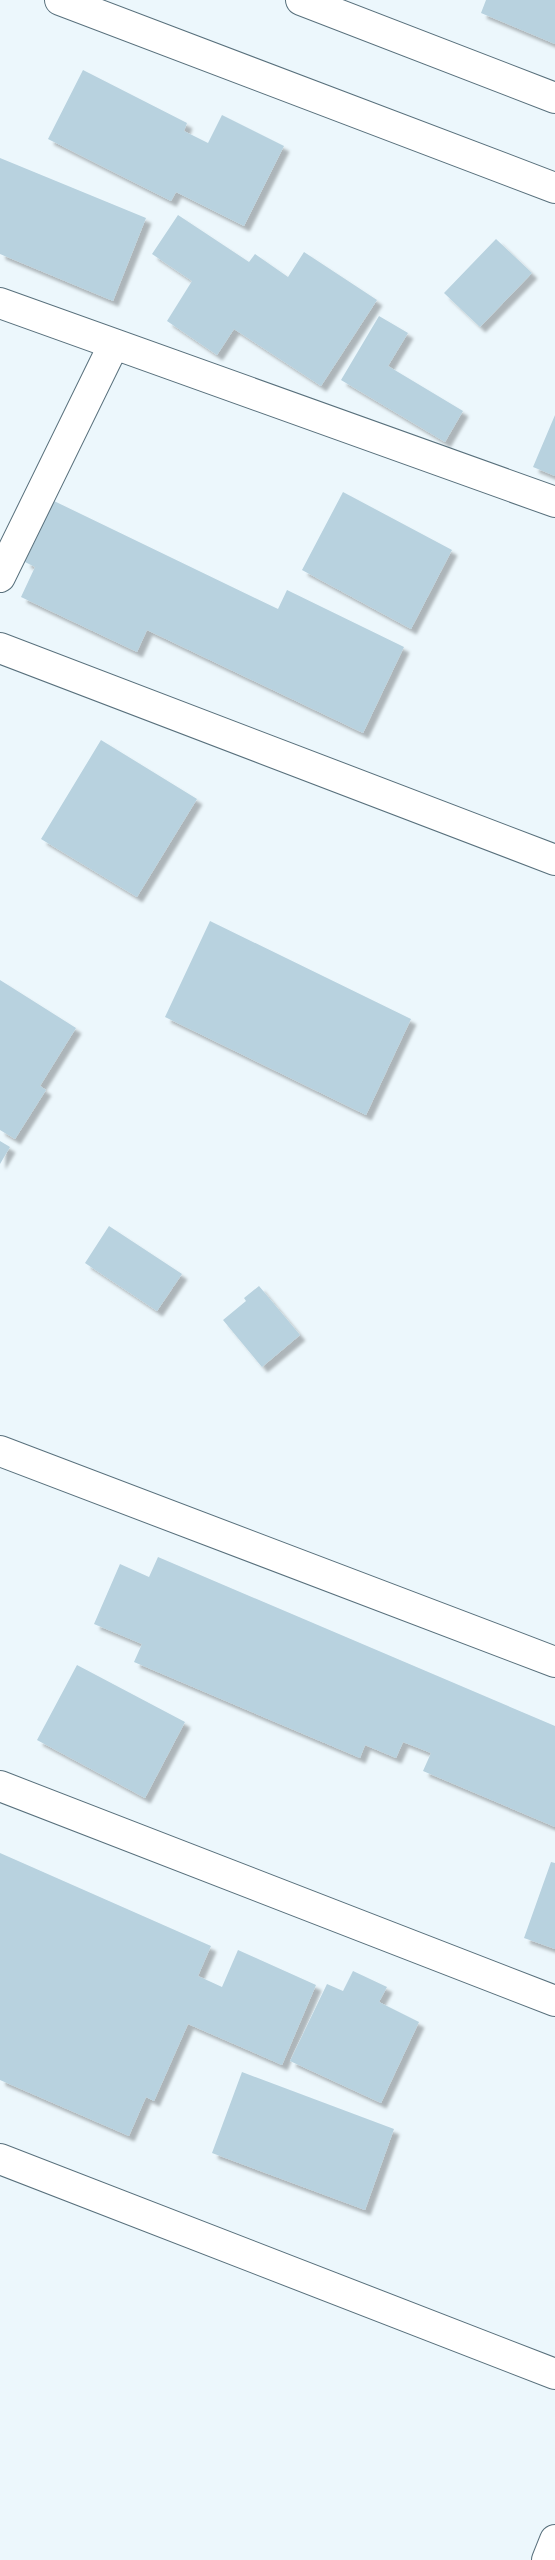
<svg xmlns="http://www.w3.org/2000/svg" width="555" height="2560" font-family="Barlow,sans-serif">
	<style>
		.building { fill: #b8d2df; filter: url(#shadow) }
		.lines { fill: none; stroke-linecap: round; stroke-linejoin: round }
		.minor-casing { stroke: #58707c; stroke-width: 32 }
		.minor { stroke: #fff; stroke-width: 30 }
	</style>
	<defs>
		<filter id="shadow"><feDropShadow dx="5.5" dy="5.5" stdDeviation="1.5" flood-color="#0004"/></filter>
	</defs>
	<rect width="100%" height="100%" fill="#ecf7fc"/>
	<!-- building -->
	<path class="building" d="M486 0H555V44L481 13Z
		M83 70 187 123 184 131 208 143 222 115 284 146 244 226 176 192 171 201 48 139Z
		M0 158 146 218 113 301 0 254Z
		M178 215 249 262 255 254 288 277 304 252 377 300 321 386 234 329 217 355 167 321 192 281 152 254Z
		M496 239 532 273 480 327 444 293Z
		M379 316 408 333 388 366 463 411 445 442 341 380Z
		M555 415V476L533 467Z
		M343 492 452 550 411 629 302 570Z
		M54 501 278 609 287 590 404 647 363 733 147 630 137 652 21 597 35 567 25 562Z
		M101 740 197 799 137 897 41 839Z
		M210 921 411 1019 366 1115 165 1017Z
		M0 980 76 1028 40 1086 46 1090 15 1139 0 1130Z
		M0 1141 10 1147 0 1164Z
		M109 1226 182 1274 157 1311 85 1263Z
		M259 1286 300 1335 262 1367 223 1320 246 1301 244 1298Z
		M158 1557 555 1726V1827L423 1771 431 1753 403 1742 396 1758 365 1745 360 1758 134 1662 142 1644 94 1624 120 1564 149 1577Z
		M77 1665 185 1722 145 1798 37 1740Z
		M0 1853 211 1946 198 1976 222 1987 238 1950 316 1985 282 2065 188 2024 154 2101 146 2097 129 2136 0 2080Z
		M551 1862 555 1863V1949L524 1938Z
		M353 1971 387 1987 379 2002 419 2022 381 2103 290 2061 327 1984 343 1991Z
		M242 2072 394 2129 365 2210 212 2153Z"/>
	<g class="lines">
		<defs>
			<path id="minor" d="M60 0 555 188
				M301 0 555 98
				M0 303 555 502
				M0 577 114 344
				M0 648 555 860
				M0 1451 555 1662
				M0 1786 555 2001
				M0 2159 555 2374
				M547 2560 555 2540"/>
		</defs>
		<!-- minor casing -->
		<use href="#minor" class="minor-casing"/>
		<!-- minor -->
		<use href="#minor" class="minor"/>
	</g>
</svg>
